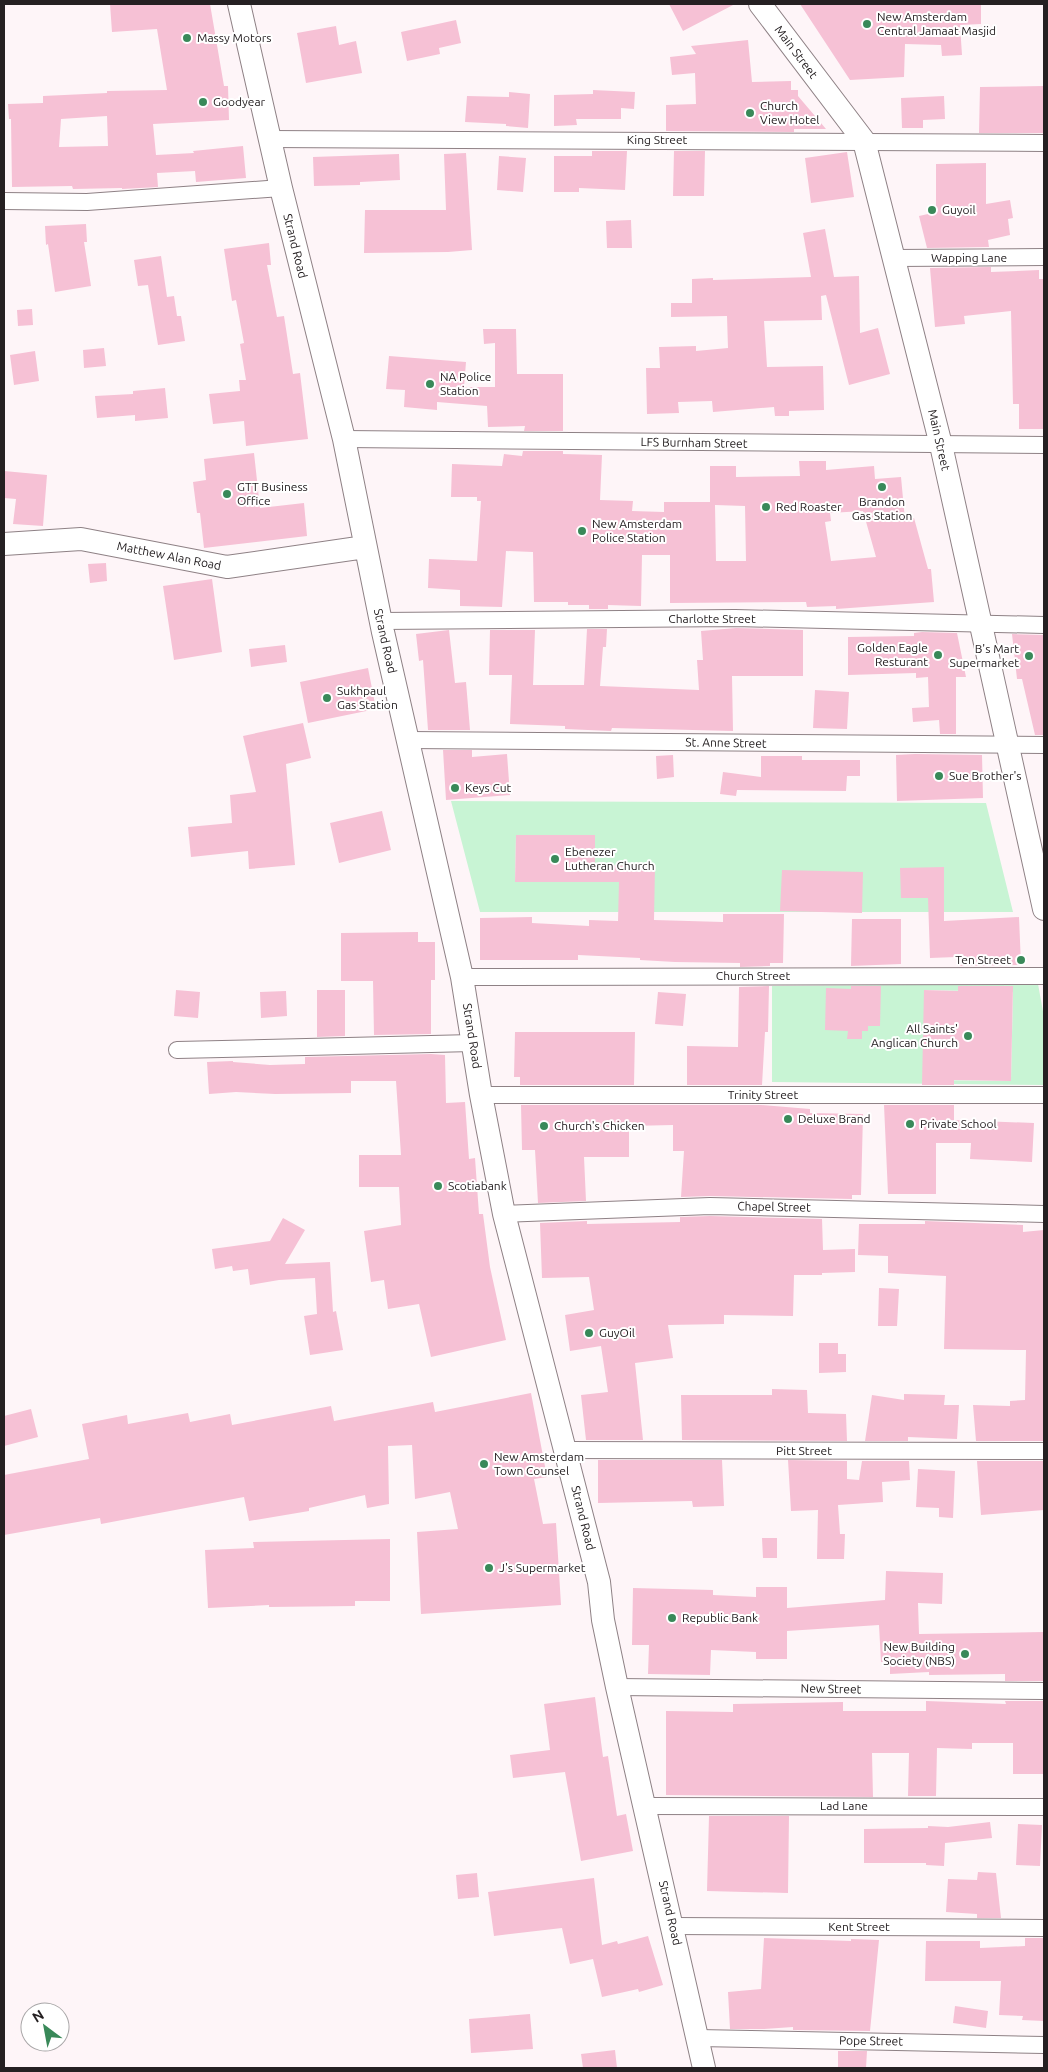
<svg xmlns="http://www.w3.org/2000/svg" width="1048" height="2072" font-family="Ubuntu,sans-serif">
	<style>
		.green { fill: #c8f4d4; fill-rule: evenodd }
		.building { fill: #f6c1d5; fill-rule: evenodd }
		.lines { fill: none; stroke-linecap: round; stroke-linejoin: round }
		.street-casing { stroke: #8e8185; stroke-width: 18 }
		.secondary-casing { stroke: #8e8185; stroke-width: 24 }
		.street { stroke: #fff; stroke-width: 16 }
		.secondary { stroke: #fff; stroke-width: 22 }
		.poi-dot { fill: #398959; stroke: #fff; stroke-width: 2 }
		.labels { text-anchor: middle; stroke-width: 4; stroke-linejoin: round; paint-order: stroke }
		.poi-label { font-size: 12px; fill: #252022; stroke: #fff; text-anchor: start }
		.street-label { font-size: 12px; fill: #252022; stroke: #fff }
	</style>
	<rect width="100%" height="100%" fill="#fef5f8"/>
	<!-- green -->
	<path class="green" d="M451 801 986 803 1013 912H480ZM516 835H595V882H515Z
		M1038 984 1044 1017V1085L772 1082V986ZM925 990 1013 992 1011 1081 923 1080Z"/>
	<!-- building -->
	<path class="building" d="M110 4H210L224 86H228L229 120 153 124 156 155 194 153 193 151 243 146 246 178 196 182 195 171 157 173 158 187 122 189V188L73 189 72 186 12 187 11 119H9L8 104 43 103V96L107 93V91L167 90 157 29 112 32ZM107 116 108 146 59 147 61 119Z
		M669 4H735L683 31Z
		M800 4H981V24L960 25 962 55 942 56 941 45 905 44 904 77 850 80Z
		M456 20 461 43 439 48 440 54 407 61 401 32Z
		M336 26 339 45 356 41 362 73 306 83 297 33Z
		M748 40 752 82 791 81V90H798V96L826 129H794V132L666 131V105L696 104 695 73 672 75 670 57 696 54 691 46Z
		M1044 86V133H979L980 87Z
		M593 90 635 92 634 109 621 108V119H576L577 125 554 126V95L593 94Z
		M509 92 530 94 528 128 506 126V124L465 122 467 96 509 97Z
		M944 96 945 119 923 120V128H902L901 98Z
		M592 151H627L625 190 579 188V192H554V156H592Z
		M674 151H705L704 196H673Z
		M847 152 854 197 811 203 805 158Z
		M466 153 472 250 448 252 364 253 365 210H446L444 154Z
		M399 154 400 180 360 182V185L314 186 313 157Z
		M499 156 526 158 523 192 497 190Z
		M986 163V204L1010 200 1013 218 1008 219 1010 235 988 240 989 247 927 248 919 216 928 214 929 211 936 209V164Z
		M631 220 632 248H607L606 221Z
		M86 224 87 242H84L91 286 55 292 48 244 46 245 45 226Z
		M825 229 834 277 859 276 860 333 878 328 890 374 849 385 826 295 821 296 822 320 764 321 767 367 823 366 824 410 789 411V416H775L774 407 713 412 712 401 678 402 679 413 647 414 646 368H660L659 347 696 346V351L728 348 727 316 671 317V303H692V279L713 278V280L811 277 803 233Z
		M269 243 271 265H267L277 317 284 316 293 374 300 373 308 439 246 446 244 421 213 424 209 394 240 391 239 380H246L240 344 244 343 236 300 232 301 224 249Z
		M161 256 167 297 174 296 177 316H181L185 341 158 345 148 285 138 286 134 260Z
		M991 267V272L1039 270V279H1044V429H1019V404H1013L1011 311 964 316 965 324 935 327 930 268Z
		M32 309 33 325 18 326 17 310Z
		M483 329H516L517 374H563V431H524L525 426 488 427 487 406 437 402V410L404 407 405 390 386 389 389 356 466 362 464 387H495V343L484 344Z
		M104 348 106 366 84 368 83 350Z
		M35 351 39 381 14 385 10 355Z
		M165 388 168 418 135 421V415L97 418 95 396 133 394V391Z
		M523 451H563V454L602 455 600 500 633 501 632 511 664 512V502H710V466H736V477L800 476 799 461H826V470L874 466 875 479 901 477 905 520 914 518 928 569H931L934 602 836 609V606L807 607 806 602 670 603V555H642L641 606 608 605V609H589V605H568V602H534L533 552 506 551 502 607 460 606V590L428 588 429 559 477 561 481 501H477V497H451L452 464 502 466 504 454 522 456ZM715 505 745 506 746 561H716ZM863 511 876 557 831 561 825 522 831 521 830 513Z
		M254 453 260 508 304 503 307 536 204 548 200 513H197L193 482 206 480 204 459Z
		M4 471 47 475 43 526 13 524 16 499 4 498Z
		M106 563 107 581 90 583 88 564Z
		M212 579 222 652 174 660 163 586Z
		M736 628 803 630V676H732L733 731 612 728 611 731 565 729V726L510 724 512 675H489L490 630H535L533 685H584L587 629H607L606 647H603L600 686 699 690 697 660H703L701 631Z
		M449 630 455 683 466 682 470 730H428L423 660 419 661 416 634Z
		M922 632 957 633 966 677H956V734H940L939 720 913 722 912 708 929 707 928 677 916 678V673L848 675V637L914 636V633Z
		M1012 634 1044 635V735H1035L1022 679H1017Z
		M285 645 287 662 251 667 249 649Z
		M368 668 376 709 308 723 300 682Z
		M815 690 849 692 847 729 813 728Z
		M303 723 311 758 286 764 295 865 249 869 248 851 191 857 188 827 232 823 230 795 256 792 243 736Z
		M443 750H472V757L507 754 510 795 446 800Z
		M915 754 982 755 983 798 897 801 896 755Z
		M673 755 674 777 657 779 656 756Z
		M761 756H802V760H860V776H847L846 791 737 790 736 796 720 794 723 772 761 777Z
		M382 811 391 850 339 863 330 823Z
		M516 835H595V865L655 866 654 920 723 922V914H784L783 963H770V966L740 967V963L675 962 640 960V958L578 955V960H480V918L532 917V923L589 926V920L618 921 619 882H515Z
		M944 867V921L1019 917 1021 965 957 966 956 957 930 958 928 898H901L900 868Z
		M782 870 863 872 862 913 780 911Z
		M852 919H901V964L851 966Z
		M418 932V942H435V980H431V1034L374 1035 373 981H341V933Z
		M769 986 768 1032H765L762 1085H687V1046L738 1047 739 987Z
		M851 986H881L880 1026H868V1031H862V1039H847L848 1031 825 1030 826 988 851 989Z
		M958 986H1013L1011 1081 954 1080V1085H922L924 990 958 991Z
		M176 990 200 992 198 1018 174 1016Z
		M317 990H345V1036L317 1037Z
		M286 991 287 1016 261 1018 260 992Z
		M658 992 686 994 683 1026 655 1024Z
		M515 1032H635L634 1085H520V1077H514Z
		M431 1054 445 1055 446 1103 465 1102 469 1159 475 1158 479 1214H483L490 1267 506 1340 431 1357 419 1304 388 1309 384 1280 371 1282 364 1231 401 1225 399 1187H359V1155H401L396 1081H351V1093L275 1094 236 1092 209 1094 207 1062 233 1061V1062L270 1065 305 1064V1057Z
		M521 1105H761L810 1109V1113L863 1114 861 1195H852V1199L710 1196 681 1197 684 1151H673V1125L629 1126V1157H584L586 1201 538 1203 535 1150H522Z
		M884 1105H954V1120L1034 1123 1032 1162 970 1159 971 1143H936V1194H888Z
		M710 1216 822 1219 823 1250 855 1249V1272L822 1273V1275H794L793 1316 724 1315V1324L668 1325 673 1358 635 1363 643 1440H586L581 1395 608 1392 601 1346 570 1351 565 1315 594 1310 589 1277 542 1278 540 1223 587 1221V1224L680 1222V1217Z
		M283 1218 305 1230 285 1264 330 1262 333 1312 336 1311 343 1350 310 1355 304 1316 317 1314 315 1278 279 1280 250 1285 248 1269 233 1271 232 1266 215 1269 212 1249 270 1241Z
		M925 1221 1023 1225V1232L1044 1230V1441H976L973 1405 1010 1406V1401L1025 1400 1026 1350 944 1349 946 1276 888 1273V1256L858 1255 859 1224H925Z
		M879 1288 899 1289 897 1326H878Z
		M819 1343H838V1354H846V1372L819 1373Z
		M772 1389 807 1390 808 1413 846 1414 847 1441 682 1440 681 1395H772Z
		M531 1393 547 1477 534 1479 543 1524 556 1523 561 1605 421 1614 417 1532 458 1529 450 1492 415 1499 412 1445 388 1446 389 1504 367 1508 365 1495 309 1508V1511L249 1521 244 1497 101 1524 100 1518 4 1535V1475L89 1459 82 1424 127 1415 128 1424 188 1413 190 1422 230 1414 232 1425 331 1406 334 1421 433 1402 435 1412Z
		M904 1394 945 1395 944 1405H959L957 1439 908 1437V1441H865L872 1395 904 1400Z
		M31 1409 38 1437 4 1446V1416Z
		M598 1460H722L724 1506 693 1507 692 1501 598 1503Z
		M788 1460 847 1461V1479L859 1480 862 1461H909L910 1480 882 1482 883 1502 838 1505 840 1534H845L844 1559H817L818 1510 791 1511Z
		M977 1461H1044V1510L981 1515Z
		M918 1469 955 1471 953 1518 939 1517V1508L916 1507Z
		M762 1538H777V1558H763Z
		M390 1539V1601H355V1606L269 1607V1605L208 1608 205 1550 254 1548 253 1542Z
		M886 1571 943 1573 942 1604 918 1603 919 1634 1044 1632V1681H1005V1674L929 1675V1672L890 1674V1662H881L879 1625 787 1631V1659H756V1652L711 1650 710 1675 648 1674 649 1645H632L633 1588 713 1590V1595L756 1597V1587H787V1608L885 1600Z
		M595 1697 603 1757 608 1756 617 1816 626 1814 633 1851 581 1861 565 1772 513 1778 510 1755 550 1750 544 1704Z
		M926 1701 1006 1704 1005 1701H1044V1774H1013V1743H972V1749L937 1748 936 1796H908L909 1753H872L873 1797 666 1795V1711L733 1712V1704L843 1702V1711H926Z
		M709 1816H789L788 1893 707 1891Z
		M990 1822 992 1838 945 1843 944 1866 926 1865V1863H864V1829L928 1828V1826L948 1827Z
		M1018 1824 1042 1825 1040 1866 1016 1865Z
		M978 1872 996 1873 1001 1918H977V1914L946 1912 948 1879 977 1880Z
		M477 1873 479 1897 458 1899 456 1875Z
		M594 1878 602 1945 617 1941 618 1944 648 1936 663 1985 639 1992 638 1989 602 1997 593 1959 570 1964 562 1928 494 1936 488 1892Z
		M764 1938 851 1941V1939L879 1940 870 2031 793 2030V2027L764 2029H730L728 1992 761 1989Z
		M1025 1938H1044V2021L1022 2020 1023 2016 999 2015 1001 1981H925L926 1941H980V1948L1025 1946Z
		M955 2006 988 2011 986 2028 953 2023Z
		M530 2014 533 2049 471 2053 469 2019Z
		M615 2050 617 2068H583L581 2054Z
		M838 2051H867L866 2068H838Z"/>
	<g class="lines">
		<defs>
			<path id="street" d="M269 139 1044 143
				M4 201 87 202 281 188
				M894 258 1044 257
				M344 439 1044 445
				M380 621 735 618 1044 625
				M408 740 1044 745
				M462 977 1044 976
				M177 1050 473 1043
				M481 1095H1044
				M504 1214 710 1206 1044 1214
				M565 1450 1044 1451
				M617 1687 1044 1691
				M644 1806 1044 1807
				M673 1926 1044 1928
				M698 2038 1044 2045"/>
			<path id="secondary" d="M239 4 281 188 344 439 383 632 462 977 481 1095 504 1214 599 1582 603 1620 617 1687 704 2068
				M760 4 864 141 941 445 1044 909
				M4 544 81 539 227 567 365 547"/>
		</defs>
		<!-- street casing -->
		<use href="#street" class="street-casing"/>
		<!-- secondary casing -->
		<use href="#secondary" class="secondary-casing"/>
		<!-- street -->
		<use href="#street" class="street"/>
		<!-- secondary -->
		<use href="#secondary" class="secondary"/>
	</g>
	<!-- markers -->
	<g class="poi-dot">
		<circle cx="867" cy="24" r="5"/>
		<circle cx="187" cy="38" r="5"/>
		<circle cx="203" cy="102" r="5"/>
		<circle cx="750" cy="113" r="5"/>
		<circle cx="932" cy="210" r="5"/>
		<circle cx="430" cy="384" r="5"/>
		<circle cx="882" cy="487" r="5"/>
		<circle cx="227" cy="494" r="5"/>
		<circle cx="766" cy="507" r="5"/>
		<circle cx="582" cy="531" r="5"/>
		<circle cx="938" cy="655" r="5"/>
		<circle cx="1029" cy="656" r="5"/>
		<circle cx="327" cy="698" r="5"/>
		<circle cx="939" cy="776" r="5"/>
		<circle cx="455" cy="788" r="5"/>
		<circle cx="555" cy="859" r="5"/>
		<circle cx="1021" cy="960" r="5"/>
		<circle cx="968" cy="1036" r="5"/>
		<circle cx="788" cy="1119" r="5"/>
		<circle cx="910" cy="1124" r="5"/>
		<circle cx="544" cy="1126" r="5"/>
		<circle cx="438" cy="1186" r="5"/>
		<circle cx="589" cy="1333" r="5"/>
		<circle cx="484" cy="1464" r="5"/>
		<circle cx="489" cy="1568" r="5"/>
		<circle cx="672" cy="1618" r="5"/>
		<circle cx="965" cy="1654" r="5"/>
	</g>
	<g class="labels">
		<!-- poi labels -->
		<g class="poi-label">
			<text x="877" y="21">New Amsterdam<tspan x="877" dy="14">Central Jamaat Masjid</tspan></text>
			<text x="197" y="42">Massy Motors</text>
			<text x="213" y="106">Goodyear</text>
			<text x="760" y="110">Church<tspan x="760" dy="14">View Hotel</tspan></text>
			<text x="942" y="214">Guyoil</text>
			<text x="440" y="381">NA Police<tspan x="440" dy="14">Station</tspan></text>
			<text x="237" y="491">GTT Business<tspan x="237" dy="14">Office</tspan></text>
			<text x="882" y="506" text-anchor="middle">Brandon<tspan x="882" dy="14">Gas Station</tspan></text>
			<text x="776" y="511">Red Roaster</text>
			<text x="592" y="528">New Amsterdam<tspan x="592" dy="14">Police Station</tspan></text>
			<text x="928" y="652" text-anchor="end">Golden Eagle<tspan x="928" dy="14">Resturant</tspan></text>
			<text x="1019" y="653" text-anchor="end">B's Mart<tspan x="1019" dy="14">Supermarket</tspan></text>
			<text x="337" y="695">Sukhpaul<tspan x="337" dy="14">Gas Station</tspan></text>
			<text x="949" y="780">Sue Brother's</text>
			<text x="465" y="792">Keys Cut</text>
			<text x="565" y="856">Ebenezer<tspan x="565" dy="14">Lutheran Church</tspan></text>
			<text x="1011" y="964" text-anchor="end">Ten Street</text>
			<text x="958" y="1033" text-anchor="end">All Saints'<tspan x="958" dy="14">Anglican Church</tspan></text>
			<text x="798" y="1123">Deluxe Brand</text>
			<text x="920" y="1128">Private School</text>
			<text x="554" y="1130">Church's Chicken</text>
			<text x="448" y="1190">Scotiabank</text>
			<text x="599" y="1337">GuyOil</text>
			<text x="494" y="1461">New Amsterdam<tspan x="494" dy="14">Town Counsel</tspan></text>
			<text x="499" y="1572">J's Supermarket</text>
			<text x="682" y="1622">Republic Bank</text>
			<text x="955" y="1651" text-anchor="end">New Building<tspan x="955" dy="14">Society (NBS)</tspan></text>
		</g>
		<!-- street labels -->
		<g class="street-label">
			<text transform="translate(796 52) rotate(53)" y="4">Main Street</text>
			<text x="657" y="144">King Street</text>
			<text transform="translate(295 246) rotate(76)" y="4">Strand Road</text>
			<text x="969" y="262">Wapping Lane</text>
			<text transform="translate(939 440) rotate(77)" y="4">Main Street</text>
			<text transform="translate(694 443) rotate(1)" y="4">LFS Burnham Street</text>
			<text transform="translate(169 556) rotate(11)" y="4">Matthew Alan Road</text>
			<text x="712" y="623">Charlotte Street</text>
			<text transform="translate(385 641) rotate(77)" y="4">Strand Road</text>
			<text transform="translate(726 743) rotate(1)" y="4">St. Anne Street</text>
			<text x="753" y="980">Church Street</text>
			<text transform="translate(472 1036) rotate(81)" y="4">Strand Road</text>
			<text x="763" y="1099">Trinity Street</text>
			<text transform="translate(774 1207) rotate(1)" y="4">Chapel Street</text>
			<text x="804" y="1455">Pitt Street</text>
			<text transform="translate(583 1518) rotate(76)" y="4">Strand Road</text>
			<text transform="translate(831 1689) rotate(1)" y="4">New Street</text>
			<text x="844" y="1810">Lad Lane</text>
			<text transform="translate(670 1913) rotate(77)" y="4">Strand Road</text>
			<text x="859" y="1931">Kent Street</text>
			<text transform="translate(871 2041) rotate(1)" y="4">Pope Street</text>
		</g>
	</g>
	<!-- border -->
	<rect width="1048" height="2072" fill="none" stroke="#252022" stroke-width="10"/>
	<!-- north arrow -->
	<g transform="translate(45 2027) rotate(328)"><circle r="24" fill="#ffffff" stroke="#a8a6a7"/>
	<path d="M0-4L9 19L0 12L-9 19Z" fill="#398959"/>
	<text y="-8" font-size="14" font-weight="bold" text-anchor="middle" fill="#252022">N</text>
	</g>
</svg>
